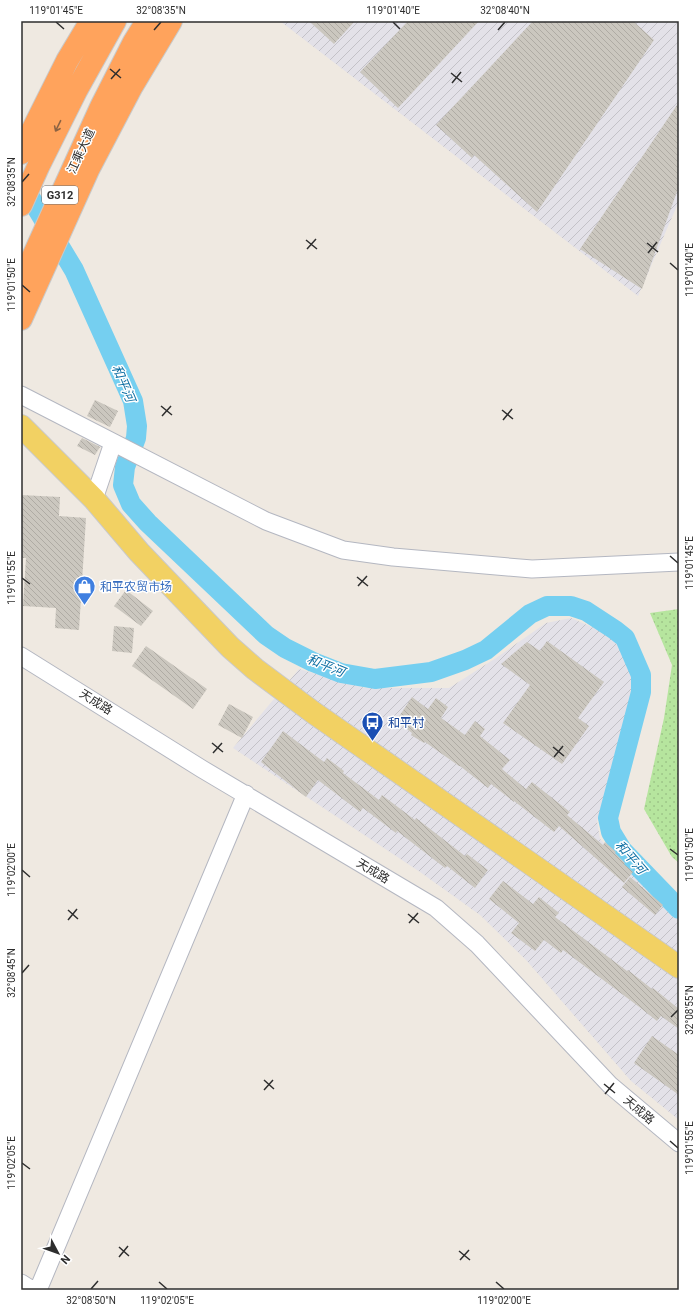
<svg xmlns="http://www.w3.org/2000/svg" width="700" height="1311" font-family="Roboto,'Noto Sans SC',sans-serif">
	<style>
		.industrial { fill: url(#industrial-furrows) }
		.grass { fill: url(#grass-dots) }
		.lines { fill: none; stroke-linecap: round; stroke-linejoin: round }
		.river { stroke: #75cff0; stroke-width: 20 }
		.building { fill: url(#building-back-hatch) }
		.minor-casing { stroke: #b4b7c1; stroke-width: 19 }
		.major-casing { stroke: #c9c9c9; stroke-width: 24 }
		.highway-casing { stroke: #c9c9c9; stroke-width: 24 }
		.minor { stroke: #fff; stroke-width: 17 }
		.major { stroke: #f2d163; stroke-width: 22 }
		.highway { stroke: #ffa35c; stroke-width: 22 }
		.oneway { stroke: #8c6343 }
		.ticks { fill: none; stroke: #2e2e2e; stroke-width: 1.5 }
		.labels { text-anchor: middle; stroke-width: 3; stroke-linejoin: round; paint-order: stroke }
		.shield { fill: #fff; stroke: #6d6d6d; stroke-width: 1 }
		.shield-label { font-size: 11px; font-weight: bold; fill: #2e2e2e }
		.street-label { font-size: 12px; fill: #2e2e2e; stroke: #fff }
		.shop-label { font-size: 12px; fill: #366cbe; stroke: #fff; text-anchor: start }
		.transit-label { font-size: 12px; fill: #164399; stroke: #fff; text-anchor: start }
		.water-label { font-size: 13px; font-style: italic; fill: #0d6fa3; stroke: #fff }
		.neatline { fill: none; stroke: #2e2e2e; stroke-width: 1.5 }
		.ticks-label { font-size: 10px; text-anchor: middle; fill: #2e2e2e }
	</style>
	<defs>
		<pattern id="industrial-furrows" width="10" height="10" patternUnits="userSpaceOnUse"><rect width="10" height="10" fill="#e3e1e8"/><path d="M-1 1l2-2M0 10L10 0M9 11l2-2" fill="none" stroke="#c3c1c7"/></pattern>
		<pattern id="grass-dots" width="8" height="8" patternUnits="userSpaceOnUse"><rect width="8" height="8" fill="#b6e59e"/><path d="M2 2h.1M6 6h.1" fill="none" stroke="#9dc588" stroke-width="1.8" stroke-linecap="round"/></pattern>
		<pattern id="building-back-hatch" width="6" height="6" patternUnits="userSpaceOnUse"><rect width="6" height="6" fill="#cbc7bf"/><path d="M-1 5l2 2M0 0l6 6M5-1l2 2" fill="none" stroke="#afaba4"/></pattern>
	</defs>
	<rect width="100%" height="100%" fill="#efe9e1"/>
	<!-- industrial -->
	<path class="industrial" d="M280 21H679V201L638 296Z
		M571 618 610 635 634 667 636 706 597 821 600 839 679 920V1120L631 1081 526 960 480 915 420 872 233 748 299 669 365 688H449L496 658 546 623Z"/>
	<!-- grass -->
	<path class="grass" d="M679 609V863L672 857 644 809 664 718 672 665 650 613Z"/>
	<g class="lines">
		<!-- river -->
		<path class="river" d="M21 182 74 270 133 401 137 426 136 438 125 467 123 485 131 504 148 523 266 635 285 648 313 662 341 673 375 679 431 672 465 660 486 650 530 614 547 606H571L586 611 615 630 625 638 641 675V692L608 818 611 832 622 850 679 909"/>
	</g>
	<!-- building -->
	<path class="building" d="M309 21H355L334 44Z
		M408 21H479L398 108 360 72Z
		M533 21H633L654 40 537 212 474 155 472 158 436 125Z
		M679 102V186L642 289 580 249Z
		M95 400 118 411 110 427 87 416Z
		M82 438 100 447 95 455 77 446Z
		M21 495 60 497 59 516 86 518 79 630 55 628 56 608 23 606 26 558H21Z
		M126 590 153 611 141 626 114 606Z
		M114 626 134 628 132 653 112 651Z
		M547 641 604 682 578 718 589 726 562 764 503 723 530 685 501 664 527 642 540 651Z
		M146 646 207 689 193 709 132 666Z
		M412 697 428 709 436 698 448 707 441 718 465 735 475 721 485 729 480 736 510 760 502 769 526 789 532 782 570 812 567 815 603 845 605 842 616 852 615 853 625 863 624 864 633 872 624 883 559 826 554 832 514 801V802L491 784 488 788 460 766H459L425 742 424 743 411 735 412 733 396 721Z
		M229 704 253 717 242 738 218 725Z
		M283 731 324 762 327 758 344 771 343 773 379 800 382 795 415 820 416 818 465 856 467 854 488 870 475 888 447 866 445 868 397 831 396 833 363 808 360 812 318 780 306 797 261 762Z
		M630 877 663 905 655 915 622 887Z
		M503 881 533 904 539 897 559 913 555 917 627 971 628 970 652 989 653 988 679 1009V1029L661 1016 657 1021 638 1006 563 950 561 953 544 940 535 951 511 933 519 923 489 899Z
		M652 1036 679 1055V1095L634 1063Z"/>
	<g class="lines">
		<defs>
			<path id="minor" d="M21 395 266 521 343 550 393 557 532 569 679 562
				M94 499 113 443
				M21 656 202 769 436 908 477 944 610 1085 679 1143
				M21 1283 32 1290
				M38 1290 246 794"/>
			<path id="major" d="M21 426 94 499 139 552 230 647 255 669 314 713 679 967"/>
			<path id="highway" d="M21 153 67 61 91 21
				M21 205 38 167 76 91 115 21
				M21 283 101 107 134 42 147 21
				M21 319 88 170 132 86 171 21"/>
		</defs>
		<!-- minor casing -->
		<use href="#minor" class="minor-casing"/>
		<!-- major casing -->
		<use href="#major" class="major-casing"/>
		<!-- highway casing -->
		<use href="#highway" class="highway-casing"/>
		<!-- minor -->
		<use href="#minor" class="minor"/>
		<!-- major -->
		<use href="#major" class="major"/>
		<!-- highway -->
		<use href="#highway" class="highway"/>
	</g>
	<!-- one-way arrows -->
	<defs><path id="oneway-shaft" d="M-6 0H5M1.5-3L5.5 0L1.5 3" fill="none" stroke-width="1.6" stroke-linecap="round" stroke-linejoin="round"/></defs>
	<use class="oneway" href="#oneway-shaft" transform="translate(58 126) rotate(116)"/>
	<!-- ticks -->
	<path class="ticks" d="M56 22 64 29M393 22 400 29M154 30 161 22M498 30 505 22M110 69 121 78M451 73 462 82M111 79 120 69M452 83 461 72M22 182 29 174M306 240 317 249M647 243 658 252M307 249 316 239M648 253 657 242M670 263 678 270M22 285 30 292M161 406 172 415M502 410 513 419M162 416 171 406M503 420 512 409M670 556 678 563M357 577 368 586M22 578 30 584M358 586 367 576M212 743 223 752M553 747 564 756M213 753 222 743M554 757 563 746M670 849 678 855M22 870 30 877M68 910 78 919M408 914 419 923M68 920 77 909M409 923 418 913M22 973 29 965M671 1017 678 1010M264 1080 274 1089M604 1084 615 1093M264 1090 273 1080M605 1094 614 1083M670 1141 678 1148M22 1163 30 1169M119 1247 129 1256M459 1251 470 1260M119 1257 128 1246M460 1260 469 1250M159 1282 167 1289M496 1282 504 1289M91 1289 98 1281"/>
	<!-- icons -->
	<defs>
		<symbol id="shop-pin" viewBox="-11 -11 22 30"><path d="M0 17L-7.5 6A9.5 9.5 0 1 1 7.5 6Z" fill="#3f7fe0" stroke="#fff"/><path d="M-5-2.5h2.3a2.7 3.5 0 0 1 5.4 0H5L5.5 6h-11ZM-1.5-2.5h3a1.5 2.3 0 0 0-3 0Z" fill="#fff"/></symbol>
		<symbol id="bus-pin" viewBox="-11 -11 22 30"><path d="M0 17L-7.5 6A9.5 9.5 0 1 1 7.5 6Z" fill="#1a4fb4" stroke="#fff"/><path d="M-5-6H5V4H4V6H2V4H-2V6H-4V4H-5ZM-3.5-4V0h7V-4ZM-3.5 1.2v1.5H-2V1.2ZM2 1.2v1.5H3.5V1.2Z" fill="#fff"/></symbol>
	</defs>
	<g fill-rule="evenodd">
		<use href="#shop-pin" x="72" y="574" width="25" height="34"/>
		<use href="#bus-pin" x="360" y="710" width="25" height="34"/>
	</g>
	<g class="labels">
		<!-- shield labels -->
		<rect class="shield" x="42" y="186" width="36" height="18" rx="3"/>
		<g class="shield-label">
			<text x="60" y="199">G312</text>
		</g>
		<!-- street labels -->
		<g class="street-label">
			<text transform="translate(81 151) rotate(-65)" y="4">江乘大道</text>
			<text transform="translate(96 702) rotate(32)" y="4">天成路</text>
			<text transform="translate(373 871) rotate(31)" y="4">天成路</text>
			<text transform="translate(639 1110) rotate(40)" y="4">天成路</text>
		</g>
		<!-- shop labels -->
		<g class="shop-label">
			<text x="100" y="591">和平农贸市场</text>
		</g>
		<!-- transit labels -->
		<g class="transit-label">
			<text x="388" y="727">和平村</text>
		</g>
		<!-- water labels -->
		<g class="water-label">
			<text transform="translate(124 383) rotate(67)" y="5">和平河</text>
			<text transform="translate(326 665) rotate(22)" y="5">和平河</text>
			<text transform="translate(631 857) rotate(49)" y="5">和平河</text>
		</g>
	</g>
	<!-- border -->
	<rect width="700" height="1311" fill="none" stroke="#ffffff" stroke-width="44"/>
	<!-- north arrow -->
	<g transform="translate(58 1253) rotate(131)" stroke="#ffffff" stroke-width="3" paint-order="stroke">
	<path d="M0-3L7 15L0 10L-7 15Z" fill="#2e2e2e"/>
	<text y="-6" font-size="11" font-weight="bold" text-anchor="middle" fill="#2e2e2e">N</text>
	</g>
	<rect x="22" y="22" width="656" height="1267" class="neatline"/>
	<g class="ticks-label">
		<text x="56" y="14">119°01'45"E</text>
		<text x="161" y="14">32°08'35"N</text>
		<text x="393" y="14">119°01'40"E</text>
		<text x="505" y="14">32°08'40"N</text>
		<text transform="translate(11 182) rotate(-90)" y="4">32°08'35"N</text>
		<text transform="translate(689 270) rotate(-90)" y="4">119°01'40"E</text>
		<text transform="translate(11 285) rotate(-90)" y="4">119°01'50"E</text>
		<text transform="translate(689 563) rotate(-90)" y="4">119°01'45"E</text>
		<text transform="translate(11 578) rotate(-90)" y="4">119°01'55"E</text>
		<text transform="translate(689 855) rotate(-90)" y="4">119°01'50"E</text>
		<text transform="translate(11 870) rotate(-90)" y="4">119°02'00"E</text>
		<text transform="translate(11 973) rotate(-90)" y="4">32°08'45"N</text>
		<text transform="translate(689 1010) rotate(-90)" y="4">32°08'55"N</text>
		<text transform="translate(689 1148) rotate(-90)" y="4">119°01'55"E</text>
		<text transform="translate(11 1163) rotate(-90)" y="4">119°02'05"E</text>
		<text x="91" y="1304">32°08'50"N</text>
		<text x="167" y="1304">119°02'05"E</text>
		<text x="504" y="1304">119°02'00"E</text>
	</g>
</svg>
